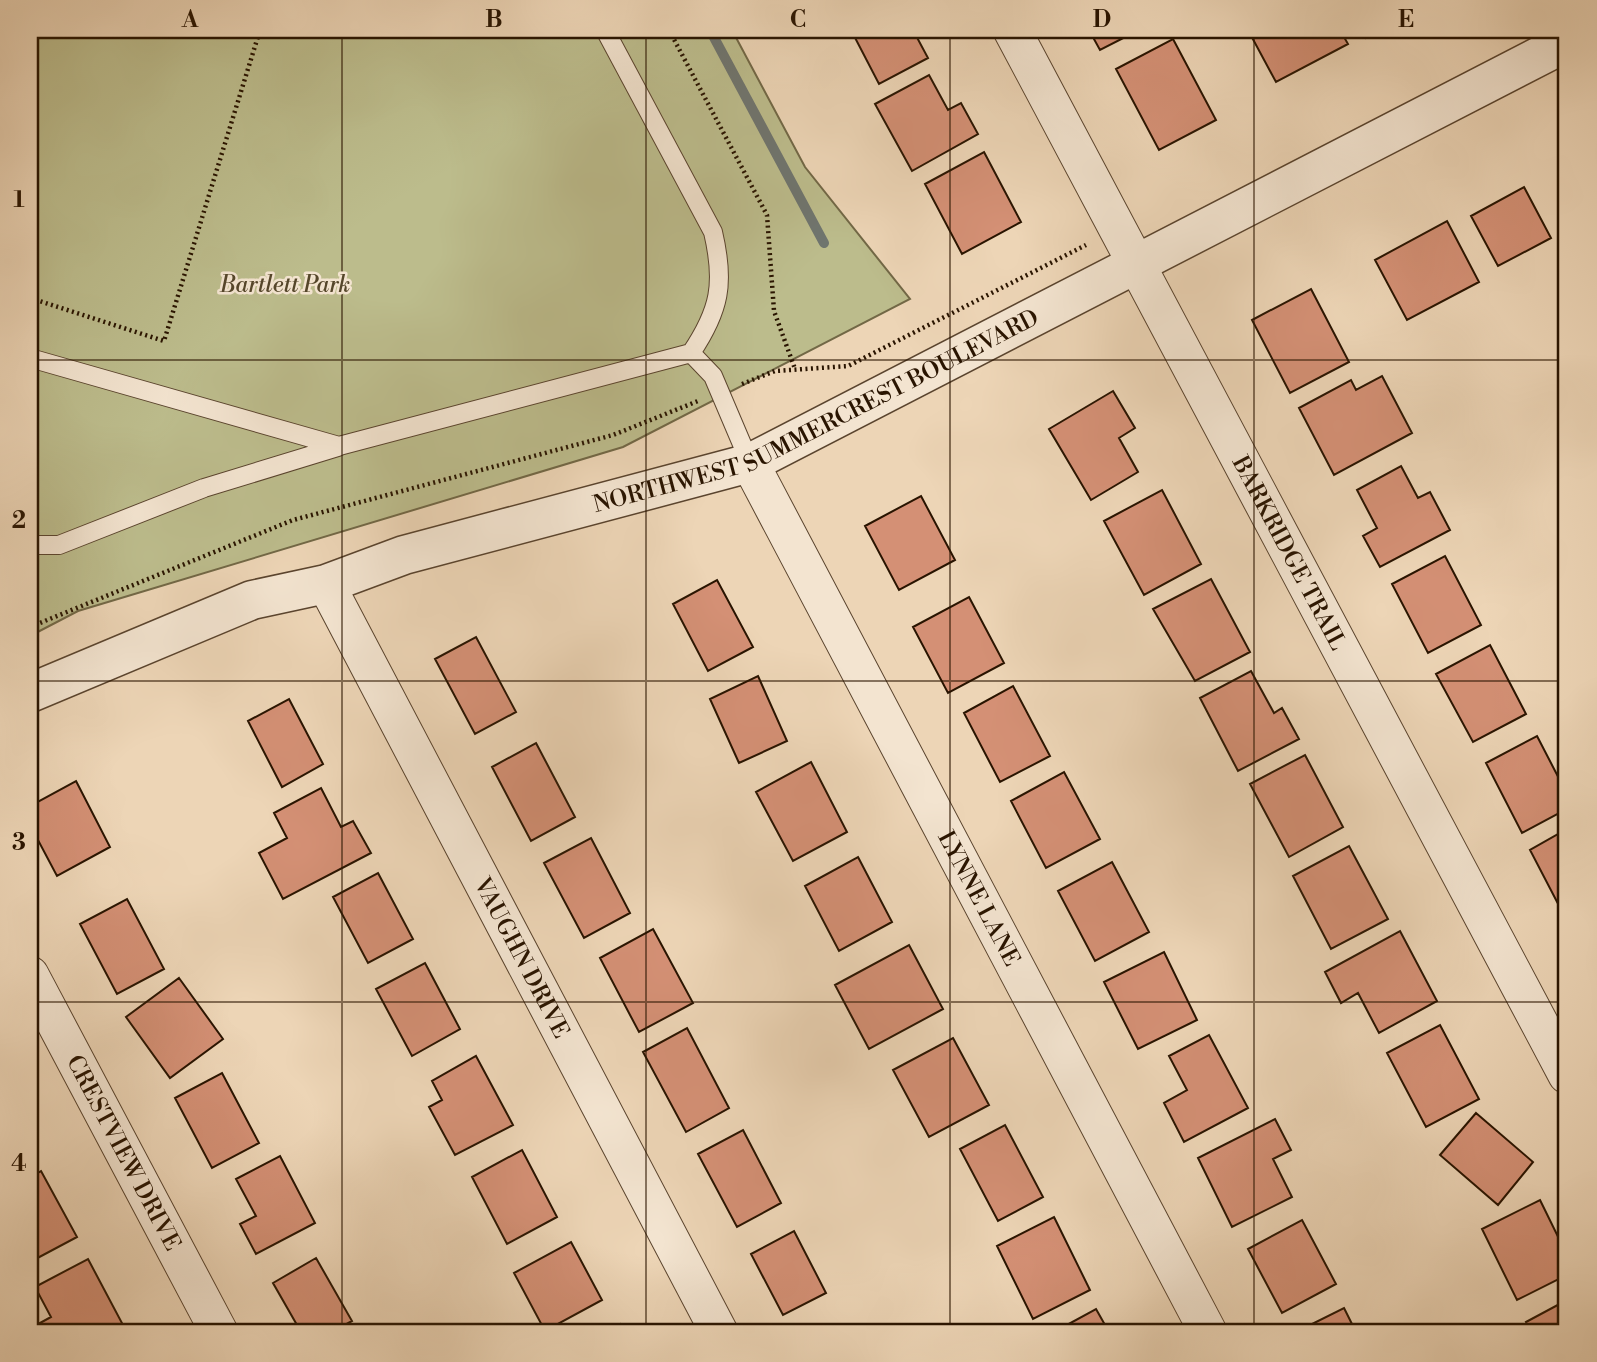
<svg xmlns="http://www.w3.org/2000/svg" width="1597" height="1362" font-family="'Libre Bodoni',serif">
	<style>
		.green { fill: #bcbc8c; stroke: #726846; stroke-width: 2 }
		.lines { fill: none; stroke-linecap: round; stroke-linejoin: round }
		.stream { stroke: #6f756f; stroke-width: 10 }
		.building { fill: #d49075; stroke: #291400; stroke-width: 2 }
		.service-casing { stroke: #5a442e; stroke-width: 20 }
		.minor-casing { stroke: #5a442e; stroke-width: 39 }
		.tertiary-casing { stroke: #5a442e; stroke-width: 41 }
		.path { stroke: #291400; stroke-width: 4.5; stroke-dasharray: 2 3.5; stroke-linecap: butt }
		.service { stroke: #f3e4d0; stroke-width: 18 }
		.minor { stroke: #f3e4d0; stroke-width: 37 }
		.tertiary { stroke: #f3e4d0; stroke-width: 38 }
		.grid { fill: none; stroke: #291400; stroke-width: 2; stroke-opacity: 0.55 }
		.labels { text-anchor: middle; stroke-width: 5; stroke-linejoin: round; paint-order: stroke }
		.park-label { font-size: 23px; font-style: italic; fill: #55462a; stroke: #f3e4d0 }
		.street-label { font-size: 23px; fill: #291400; stroke: #f3e4d0 }
		.neatline { fill: none; stroke: #291400; stroke-width: 2.5 }
		.grid-label { font-size: 23px; text-anchor: middle; font-weight: bold; fill: #291400 }
	</style>
	<rect width="100%" height="100%" fill="#edd5b6"/>
	<filter id="stains"><feTurbulence type="fractalNoise" baseFrequency=".00286" numOctaves="4"/><feColorMatrix values="0 0 0 0 .2 0 0 0 0 .09 0 0 0 0 .02 0 0 0 .5 -.17"/></filter>
	<radialGradient id="worn" r=".72"><stop offset=".6" stop-color="#630" stop-opacity="0"/><stop offset="1" stop-color="#630" stop-opacity=".3"/></radialGradient>
	<!-- green -->
	<path class="green" d="M30 30H732L805 167 910 299 623 447 78 611 30 636Z"/>
	<g class="lines">
		<!-- stream -->
		<path class="stream" d="M710 30 824 243"/>
	</g>
	<!-- building -->
	<path class="building" d="M851 30H913L928 58 879 84Z
		M1089 30H1139L1100 50Z
		M1248 30H1340L1348 44 1276 82Z
		M1362 30H1382L1366 38Z
		M1173 39 1216 120 1159 150 1116 69Z
		M929 75 948 110 961 103 978 134 912 171 875 104Z
		M984 152 1021 222 962 254 925 184Z
		M1524 187 1551 238 1498 266 1471 216Z
		M1447 221 1479 282 1407 320 1375 260Z
		M1311 289 1349 362 1290 393 1252 320Z
		M1382 376 1412 433 1334 475 1299 408 1351 380 1356 390Z
		M1113 391 1135 428 1119 438 1138 472 1091 500 1049 429Z
		M1401 466 1418 498 1430 492 1450 530 1380 567 1363 536 1377 528 1357 490Z
		M1162 490 1201 564 1144 595 1104 521Z
		M921 496 955 560 899 590 865 526Z
		M1445 556 1481 625 1428 653 1392 584Z
		M1211 579 1250 652 1195 681 1153 609Z
		M717 580 753 647 708 671 673 604Z
		M969 597 1004 663 948 693 913 627Z
		M476 637 516 712 475 734 435 659Z
		M1490 645 1526 714 1473 742 1436 674Z
		M1251 671 1274 713 1282 708 1299 739 1238 771 1200 698Z
		M758 676 787 741 739 763 710 699Z
		M1013 686 1050 756 1000 782 964 713Z
		M289 699 323 764 282 787 248 721Z
		M1537 736 1567 794V809L1522 833 1486 763Z
		M536 743 575 817 531 841 492 767Z
		M1305 755 1343 827 1289 857 1250 784Z
		M811 762 847 832 793 861 756 792Z
		M1064 772 1100 839 1046 868 1011 801Z
		M76 781 110 847 57 876 30 825V806Z
		M321 788 341 827 353 821 371 853 283 899 259 853 287 838 274 813Z
		M1567 829V921L1530 850Z
		M591 838 630 913 584 938 544 863Z
		M1349 846 1388 919 1331 949 1293 876Z
		M858 857 892 922 839 951 805 886Z
		M1112 862 1149 932 1095 961 1058 891Z
		M378 873 413 939 368 963 333 897Z
		M127 899 164 969 117 994 80 924Z
		M653 929 693 1003 639 1032 600 958Z
		M1400 931 1437 1001 1379 1033 1358 993 1341 1003 1325 972Z
		M909 945 943 1009 869 1049 835 985Z
		M1164 952 1197 1020 1138 1049 1104 982Z
		M425 963 460 1029 412 1056 376 989Z
		M179 978 223 1039 170 1078 126 1017Z
		M1440 1025 1479 1099 1426 1127 1387 1053Z
		M687 1028 729 1108 686 1132 643 1052Z
		M1209 1035 1248 1108 1184 1142 1164 1103 1187 1090 1169 1056Z
		M953 1038 989 1105 929 1137 893 1070Z
		M476 1056 513 1125 455 1155 429 1107 442 1100 432 1081Z
		M222 1073 259 1143 212 1168 175 1098Z
		M1476 1113 1533 1162 1498 1205 1440 1155Z
		M1275 1119 1291 1150 1273 1159 1292 1197 1232 1227 1198 1158Z
		M1005 1125 1043 1197 998 1221 960 1149Z
		M743 1130 781 1203 737 1227 698 1154Z
		M522 1150 557 1217 507 1244 472 1177Z
		M280 1156 315 1223 256 1254 240 1224 256 1216 236 1179Z
		M41 1171 77 1237 30 1262V1177Z
		M1540 1200 1567 1255V1275L1517 1300 1482 1229Z
		M1054 1217 1090 1290 1033 1319 997 1246Z
		M1302 1220 1336 1284 1282 1313 1248 1249Z
		M794 1231 826 1293 783 1315 751 1254Z
		M571 1242 602 1300 545 1331 514 1273Z
		M316 1258 352 1321 332 1332H301L273 1283Z
		M88 1259 123 1325 109 1332H45L40 1323 51 1317 35 1287Z
		M1567 1300V1332H1532L1526 1322Z
		M1344 1308 1356 1332H1296Z
		M1096 1309 1109 1332H1054Z
		M620 1324 624 1332H604Z"/>
	<g class="lines">
		<defs>
			<path id="service" d="M691 353 713 376 750 463
				M30 358 339 446 691 353C720 310 725 283 713 232L605 30
				M30 545H59L204 488 338 447"/>
			<g id="minor">
				<path id="s1" d="M1012 30 1567 1075"/>
				<path id="s2" d="M750 463 1208 1332"/>
				<path id="s3" d="M326 584 719 1332"/>
				<path id="s4" d="M30 975 219 1332"/>
			</g>
			<g id="tertiary">
				<path id="s5" d="M30 693 252 600 326 584 404 555 750 463 1567 42"/>
			</g>
		</defs>
		<!-- service casing -->
		<use href="#service" class="service-casing"/>
		<!-- minor casing -->
		<use href="#minor" class="minor-casing"/>
		<!-- tertiary casing -->
		<use href="#tertiary" class="tertiary-casing"/>
		<!-- path -->
		<path class="path" d="M669 30 767 215 774 311 795 369
			M30 298 164 341 260 30
			M742 384 775 371 848 366 1086 245
			M30 627 293 520 613 435 698 401"/>
		<!-- service -->
		<use href="#service" class="service"/>
		<!-- minor -->
		<use href="#minor" class="minor"/>
		<!-- tertiary -->
		<use href="#tertiary" class="tertiary"/>
	</g>
	<!-- grid -->
	<path class="grid" d="M342 30V1332M646 30V1332M950 30V1332M1254 30V1332M30 360H1567M30 681H1567M30 1002H1567"/>
	<g class="labels">
		<!-- park labels -->
		<g class="park-label">
			<text x="285" y="292">Bartlett Park</text>
		</g>
		<!-- street labels -->
		<g class="street-label">
			<text dy="8" stroke="none"><textPath href="#s5" startOffset="838">NORTHWEST SUMMERCREST BOULEVARD</textPath></text>
			<text dy="8" stroke="none"><textPath href="#s1" startOffset="592">BARKRIDGE TRAIL</textPath></text>
			<text dy="8" stroke="none"><textPath href="#s2" startOffset="492">LYNNE LANE</textPath></text>
			<text dy="8" stroke="none"><textPath href="#s3" startOffset="422">VAUGHN DRIVE</textPath></text>
			<text dy="8" stroke="none"><textPath href="#s4" startOffset="201">CRESTVIEW DRIVE</textPath></text>
		</g>
	</g>
	<!-- margin -->
	<rect width="1597" height="1362" fill="none" stroke="#edd5b6" stroke-width="77"/>
	<rect x="38" y="38" width="1520" height="1286" class="neatline"/>
	<g class="grid-label">
		<text x="190" y="27">A</text>
		<text x="494" y="27">B</text>
		<text x="798" y="27">C</text>
		<text x="1102" y="27">D</text>
		<text x="1406" y="27">E</text>
		<text x="19" y="207">1</text>
		<text x="19" y="528">2</text>
		<text x="19" y="850">3</text>
		<text x="19" y="1171">4</text>
	</g>
	<rect width="100%" height="100%" filter="url(#stains)"/>
	<rect width="100%" height="100%" fill="url(#worn)"/>
</svg>
